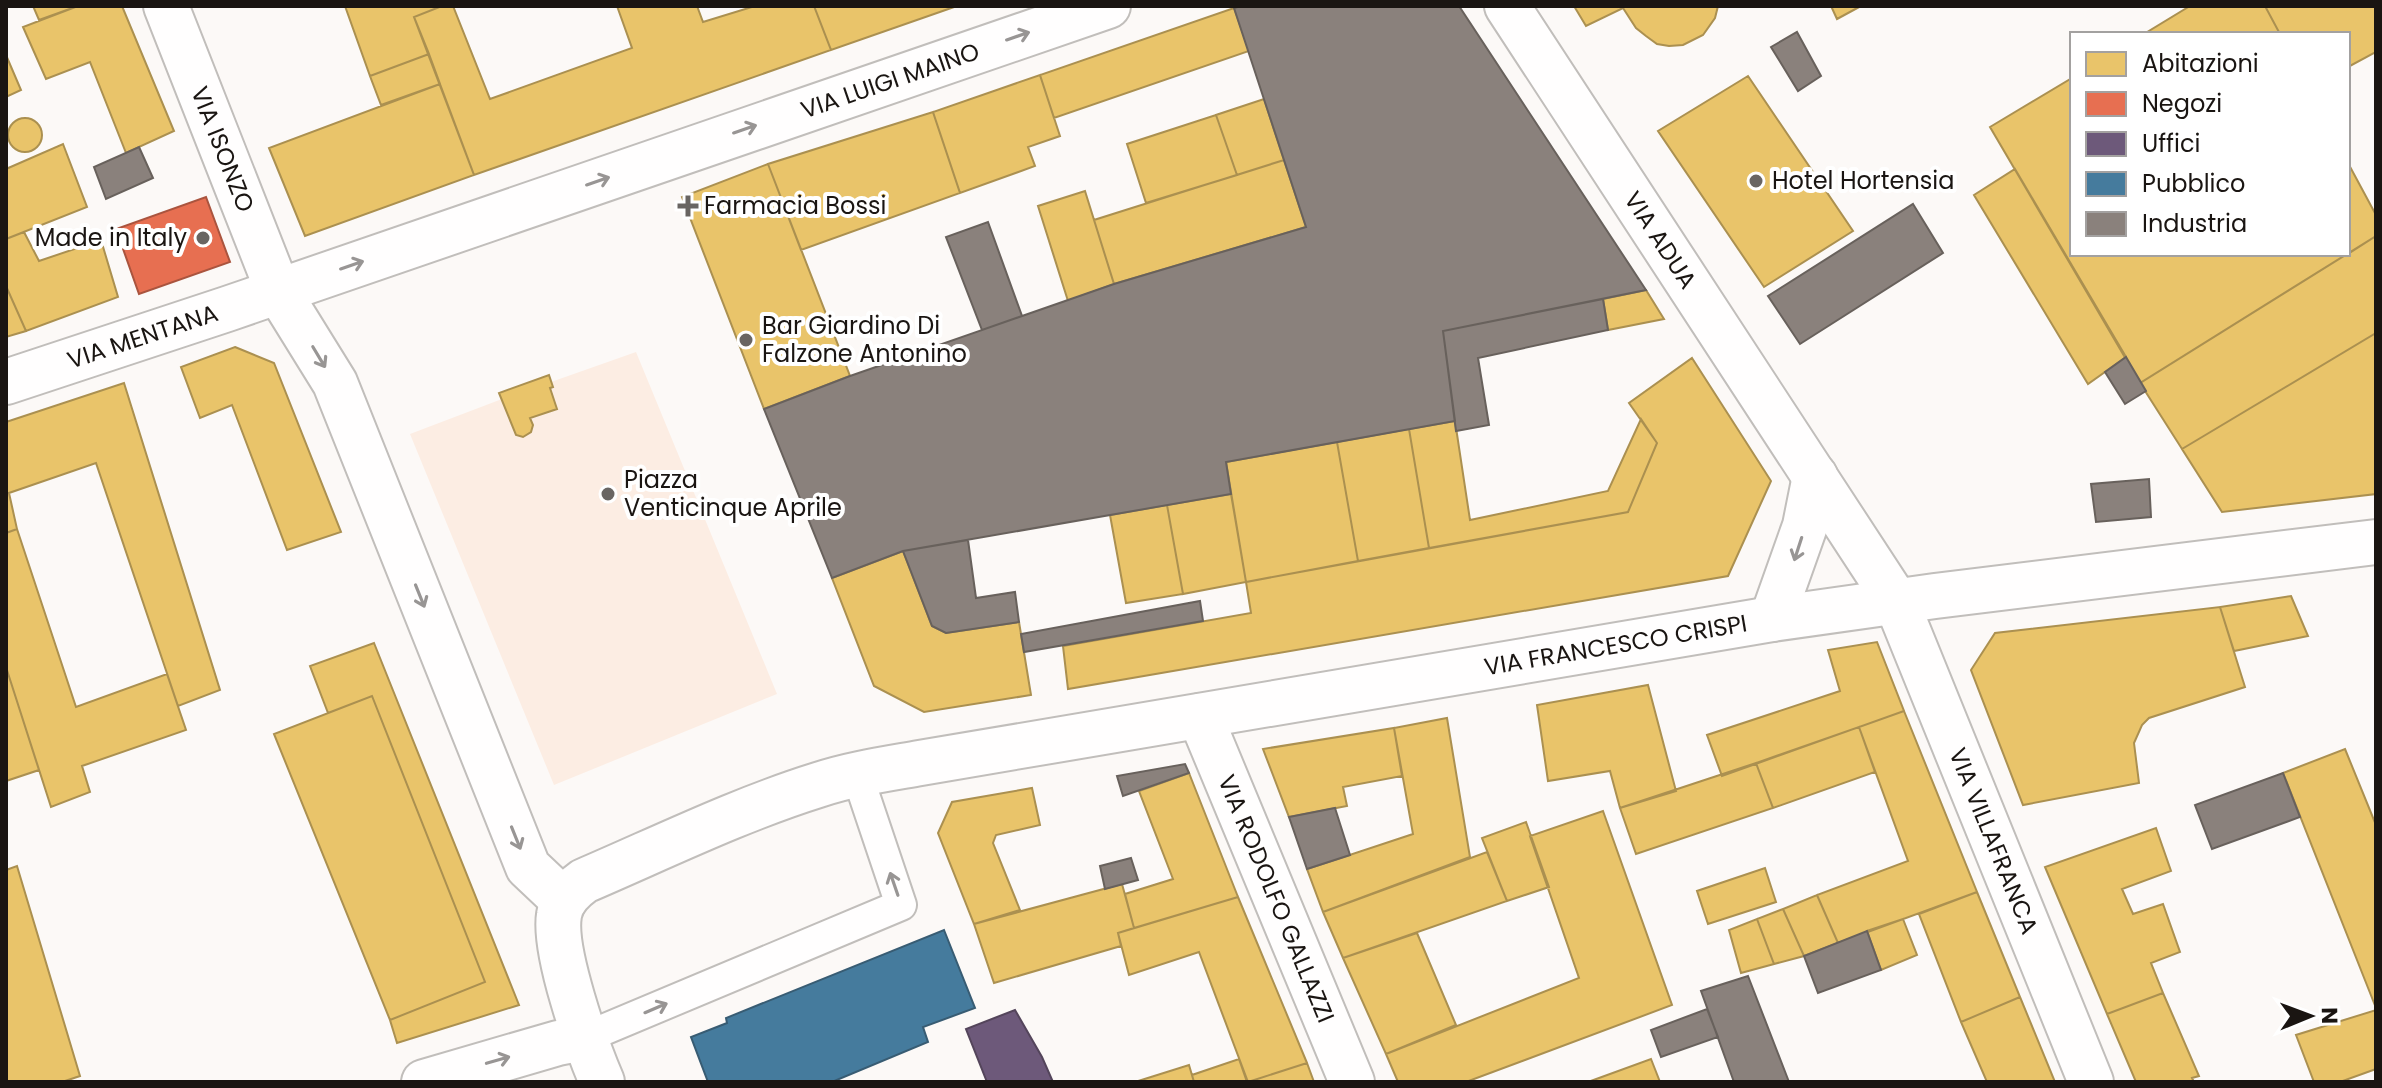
<svg xmlns="http://www.w3.org/2000/svg" width="2382" height="1088" font-family="Poppins,sans-serif">
	<style>
		.green { fill: #fcede3 }
		.homes { fill: #e9c46a; stroke: #ab9050; stroke-width: 2 }
		.shops { fill: #e76f51; stroke: #aa543e; stroke-width: 2 }
		.offices { fill: #6d597a; stroke: #54455b; stroke-width: 2 }
		.public { fill: #457b9d; stroke: #385c73; stroke-width: 2 }
		.industry { fill: #8a817c; stroke: #68615c; stroke-width: 2 }
		.lines { fill: none; stroke-linecap: round; stroke-linejoin: round }
		.lane-casing { stroke: #c1bebb; stroke-width: 34 }
		.street-casing { stroke: #c1bebb; stroke-width: 48 }
		.lane { stroke: #fffefe; stroke-width: 30 }
		.street { stroke: #fffefe; stroke-width: 44 }
		.oneway { stroke: #989594 }
		.poi-dot { fill: #696562; stroke: #fff; stroke-width: 3 }
		.labels { text-anchor: middle; stroke-width: 8; stroke-linejoin: round; paint-order: stroke }
		.street-label { font-size: 24px; fill: #1a1512; stroke: #fff }
		.poi-label { font-size: 24px; fill: #1a1512; stroke: #fff; text-anchor: start }
	</style>
	<rect width="100%" height="100%" fill="#fcf9f7"/>
	<!-- green -->
	<path class="green" d="M636 352 777 694 554 785 410 434 502 399 513 430 516 435 523 437 533 429 530 418 557 409 550 388 553 387 551 382Z"/>
	<!-- homes -->
	<path class="homes" d="M33 6H78L39 20Z
		M78 6H122L174 131 126 153 90 62 46 79 23 27Z
		M345 6H442L414 17 429 54 370 76Z
		M442 6H453L490 99 632 48 617 6H697L703 22 755 6H814L831 50 474 175 414 17Z
		M814 6H957L831 50Z
		M1574 6H1718L1715 18 1703 35 1683 45 1669 46 1657 44 1646 36 1636 28 1623 8 1586 26Z
		M1831 6H1861L1837 19Z
		M2190 6H2265L2280 34H2144Z
		M2265 6H2376V52L2348 67V34H2280Z
		M1234 8 1249 51 1054 118 1040 75Z
		M429 54 440 84 381 105 370 76Z
		M6 55 21 90 6 97Z
		M1040 75 1060 136 1028 147 1035 166 960 193 933 112Z
		M1748 76 1853 231 1764 287 1658 131Z
		M2072 78V254H2347L2140 383 1990 127Z
		M440 84 474 175 305 236 269 148Z
		M1264 99 1284 160 1237 175 1216 115Z
		M933 112 960 193 801 250 768 164Z
		M1216 115 1237 175 1146 203 1127 144Z
		M8 135a17 17 0 1 1 34 0a17 17 0 1 1-34 0Z
		M63 144 87 207 6 239V169Z
		M1284 160 1306 227 1114 284 1094 220Z
		M2348 163 2376 215V236L2348 254Z
		M768 164 850 376 764 409 682 197Z
		M2015 169 2126 357 2088 384 1974 195Z
		M1085 191 1114 284 1068 301 1038 206Z
		M24 232 39 261 101 240 118 297 26 331 6 286V239Z
		M2376 236V333L2182 449 2140 383Z
		M6 286 26 331 6 337Z
		M1646 290 1664 319 1608 330 1603 299Z
		M2376 333V494L2222 512 2182 449Z
		M235 347 274 363 341 532 287 550 232 405 200 418 181 367Z
		M1692 358 1771 481 1728 576 1068 689 1063 646 1251 613 1246 582 1628 512 1657 443 1629 403Z
		M549 375 553 387 550 388 557 409 530 418 533 425 531 432 523 437 516 435 499 393Z
		M124 383 220 690 178 706 96 463 9 493 17 529 6 533V422Z
		M1641 419 1657 443 1628 512 1429 548 1409 429 1455 421 1470 520 1608 491Z
		M1409 429 1429 548 1358 561 1337 442Z
		M1337 442 1358 561 1246 582 1226 462Z
		M1231 494 1246 582 1183 594 1167 505Z
		M1167 505 1183 594 1126 603 1110 515Z
		M17 529 76 707 167 674 186 730 82 766 90 792 51 807 6 667V533Z
		M903 551 932 626 946 633 1019 622 1031 695 924 712 874 686 832 578Z
		M2291 596 2308 636 2234 651 2220 607Z
		M2220 607 2245 687 2149 718 2142 725 2134 743 2139 783 2023 805 1971 670 1995 633Z
		M1877 642 1904 711 1722 776 1707 735 1840 691 1828 650Z
		M374 643 519 1005 397 1043 390 1020 485 982 372 696 328 713 310 666Z
		M6 667 39 770 6 781Z
		M1648 685 1676 791 1620 808 1610 771 1548 781 1537 705Z
		M372 696 485 982 390 1020 274 734Z
		M1904 711 1977 892 1838 943 1817 895 1908 861 1859 727Z
		M1447 718 1470 857 1323 912 1307 869 1413 834 1394 728Z
		M1859 727 1875 772 1773 808 1756 763Z
		M1394 728 1402 776 1343 787 1347 806 1289 817 1263 749Z
		M2345 749 2376 825V1008L2283 773Z
		M1756 763 1773 808 1636 854 1620 808Z
		M1189 773 1238 897 1134 928 1125 894 1173 879 1139 791Z
		M1032 788 1040 825 996 835 993 843 1020 910 974 924 938 833 952 802Z
		M1603 811 1672 1005 1466 1082H1398L1386 1054 1579 978 1530 836Z
		M1526 822 1549 887 1507 901 1482 838Z
		M2156 828 2171 871 2122 889 2133 914 2163 904 2180 952 2151 963 2163 993 2107 1014 2045 867Z
		M1487 852 1507 901 1343 958 1323 912Z
		M17 866 80 1076 62 1082H6V870Z
		M1765 868 1776 902 1708 924 1697 891Z
		M1122 884 1134 928 1118 933 1121 946 994 983 974 924Z
		M1977 892 2020 997 1961 1022 1919 914Z
		M1817 895 1838 943 1804 956 1783 909Z
		M1238 897 1307 1063 1248 1082 1199 952 1129 975 1118 933Z
		M1783 909 1804 956 1774 964 1757 919Z
		M1757 919 1774 964 1741 973 1729 930Z
		M1903 919 1917 955 1881 970 1867 931Z
		M1417 933 1456 1025 1386 1054 1343 958Z
		M2163 993 2199 1076 2192 1078 2194 1082H2136L2107 1014Z
		M2020 997 2055 1082H1987L1961 1022Z
		M2376 1010V1069L2340 1082H2314L2296 1035Z
		M1239 1059 1247 1082H1194L1192 1075Z
		M1651 1059 1660 1082H1588Z
		M1307 1063 1314 1082H1248Z
		M1189 1065 1194 1082H1135Z"/>
	<!-- shops -->
	<path class="shops" d="M206 197 230 262 139 294 116 229Z"/>
	<!-- offices -->
	<path class="offices" d="M1015 1010 1042 1057 1053 1082H987L966 1029Z"/>
	<!-- public -->
	<path class="public" d="M944 930 975 1008 923 1027 928 1042 832 1082H708L691 1037 727 1023 726 1018Z"/>
	<!-- industry -->
	<path class="industry" d="M1241 6H1459L1646 290 1443 331 1455 421 1226 462 1231 494 903 551 832 578 764 409 850 376 1114 284 1306 227 1234 8Z
		M1797 32 1821 76 1798 91 1771 47Z
		M139 147 153 178 106 199 94 167Z
		M1913 204 1943 253 1800 344 1768 296Z
		M988 222 1022 316 982 330 946 237Z
		M1603 299 1608 330 1478 358 1489 425 1456 431 1443 331Z
		M2126 357 2146 391 2125 404 2105 372Z
		M2149 479 2151 517 2096 522 2091 484Z
		M968 540 976 598 1015 592 1019 622 946 633 932 626 903 551Z
		M1200 601 1203 621 1024 652 1021 634Z
		M1185 764 1189 773 1123 796 1117 776Z
		M2283 773 2300 817 2212 849 2195 805Z
		M1335 808 1350 855 1307 869 1289 817Z
		M1131 858 1138 880 1105 889 1100 866Z
		M1867 931 1881 970 1818 993 1804 956Z
		M1748 976 1789 1082H1734L1701 991Z
		M1707 1009 1718 1037 1661 1057 1651 1030Z"/>
	<g class="lines">
		<defs>
			<path id="lane" d="M584 1038 901 905 857 774"/>
			<g id="street">
				<path id="s1" d="M166 6 278 291 335 383 528 867 564 901"/>
				<path id="s2" d="M1507 6 1896 601 2091 1082"/>
				<path id="s3" d="M6 382 227 309 1108 6"/>
				<path d="M1772 619 1805 526 1815 476"/>
				<path id="s4" d="M1200 716 1352 1082"/>
				<path d="M424 1082 558 1043 584 1038"/>
				<path id="s5" d="M602 1082C587 1047 553 951 559 915 561 900 573 889 584 881 661 848 738 810 818 785 851 774 886 769 920 763L1772 619 1935 596 2376 542"/>
			</g>
		</defs>
		<!-- lane casing -->
		<use href="#lane" class="lane-casing"/>
		<!-- street casing -->
		<use href="#street" class="street-casing"/>
		<!-- lane -->
		<use href="#lane" class="lane"/>
		<!-- street -->
		<use href="#street" class="street"/>
	</g>
	<!-- one-way arrows -->
	<defs><path id="oneway-shaft" d="M-6 0H5M1.5-3L5.5 0L1.5 3" fill="none" stroke-width="1.6" stroke-linecap="round" stroke-linejoin="round" transform="scale(2)"/></defs>
	<g class="oneway">
		<use href="#oneway-shaft" transform="translate(1018 36) rotate(-19)"/>
		<use href="#oneway-shaft" transform="translate(745 129) rotate(-19)"/>
		<use href="#oneway-shaft" transform="translate(598 181) rotate(-19)"/>
		<use href="#oneway-shaft" transform="translate(352 265) rotate(-19)"/>
		<use href="#oneway-shaft" transform="translate(319 357) rotate(59)"/>
		<use href="#oneway-shaft" transform="translate(1798 549) rotate(108)"/>
		<use href="#oneway-shaft" transform="translate(420 596) rotate(68)"/>
		<use href="#oneway-shaft" transform="translate(516 838) rotate(68)"/>
		<use href="#oneway-shaft" transform="translate(894 884) rotate(-109)"/>
		<use href="#oneway-shaft" transform="translate(656 1008) rotate(-23)"/>
		<use href="#oneway-shaft" transform="translate(498 1060) rotate(-16)"/>
	</g>
	<!-- markers -->
	<g class="poi-dot">
		<circle cx="1756" cy="181" r="8"/>
		<path d="M684 194h8v8h8v8h-8v8h-8v-8h-8v-8h8z"/>
		<circle cx="203" cy="238" r="8"/>
		<circle cx="746" cy="340" r="8"/>
		<circle cx="608" cy="494" r="8"/>
	</g>
	<g class="labels">
		<!-- street labels -->
		<g class="street-label">
			<text dy="8" stroke="none"><textPath href="#s3" startOffset="934">VIA LUIGI MAINO</textPath></text>
			<text dy="8" stroke="none"><textPath href="#s1" startOffset="154">VIA ISONZO</textPath></text>
			<text dy="8" stroke="none"><textPath href="#s2" startOffset="280">VIA ADUA</textPath></text>
			<text dy="8" stroke="none"><textPath href="#s3" startOffset="144">VIA MENTANA</textPath></text>
			<text dy="8" stroke="none"><textPath href="#s5" startOffset="1280">VIA FRANCESCO CRISPI</textPath></text>
			<text dy="8" stroke="none"><textPath href="#s2" startOffset="970">VIA VILLAFRANCA</textPath></text>
			<text dy="8" stroke="none"><textPath href="#s4" startOffset="198">VIA RODOLFO GALLAZZI</textPath></text>
		</g>
		<!-- poi labels -->
		<g class="poi-label">
			<text x="1772" y="189">Hotel Hortensia</text>
			<text x="704" y="214">Farmacia Bossi</text>
			<text x="187" y="246" text-anchor="end">Made in Italy</text>
			<text x="762" y="334">Bar Giardino Di<tspan x="762" dy="28">Falzone Antonino</tspan></text>
			<text x="624" y="488">Piazza<tspan x="624" dy="28">Venticinque Aprile</tspan></text>
		</g>
	</g>
	<!-- border -->
	<rect width="2382" height="1088" fill="none" stroke="#1a1512" stroke-width="16"/>
	<!-- legend -->
	<rect x="2070" y="32" width="280" height="224" fill="#ffffff" stroke="#a3a1a0" stroke-width="2"/>
	<rect x="2086" y="52" width="40" height="24" fill="#e9c46a" stroke="#a3a1a0" stroke-width="2"/>
	<text x="2142" y="72" font-size="24" fill="#1a1512">Abitazioni</text>
	<rect x="2086" y="92" width="40" height="24" fill="#e76f51" stroke="#a3a1a0" stroke-width="2"/>
	<text x="2142" y="112" font-size="24" fill="#1a1512">Negozi</text>
	<rect x="2086" y="132" width="40" height="24" fill="#6d597a" stroke="#a3a1a0" stroke-width="2"/>
	<text x="2142" y="152" font-size="24" fill="#1a1512">Uffici</text>
	<rect x="2086" y="172" width="40" height="24" fill="#457b9d" stroke="#a3a1a0" stroke-width="2"/>
	<text x="2142" y="192" font-size="24" fill="#1a1512">Pubblico</text>
	<rect x="2086" y="212" width="40" height="24" fill="#8a817c" stroke="#a3a1a0" stroke-width="2"/>
	<text x="2142" y="232" font-size="24" fill="#1a1512">Industria</text>
	<!-- north arrow -->
	<g transform="translate(2310 1016) rotate(89)" stroke="#ffffff" stroke-width="6" paint-order="stroke">
	<path d="M0-6L14 30L0 20L-14 30Z" fill="#1a1512"/>
	<text y="-12" font-size="22" font-weight="bold" text-anchor="middle" fill="#1a1512">N</text>
	</g>
</svg>
